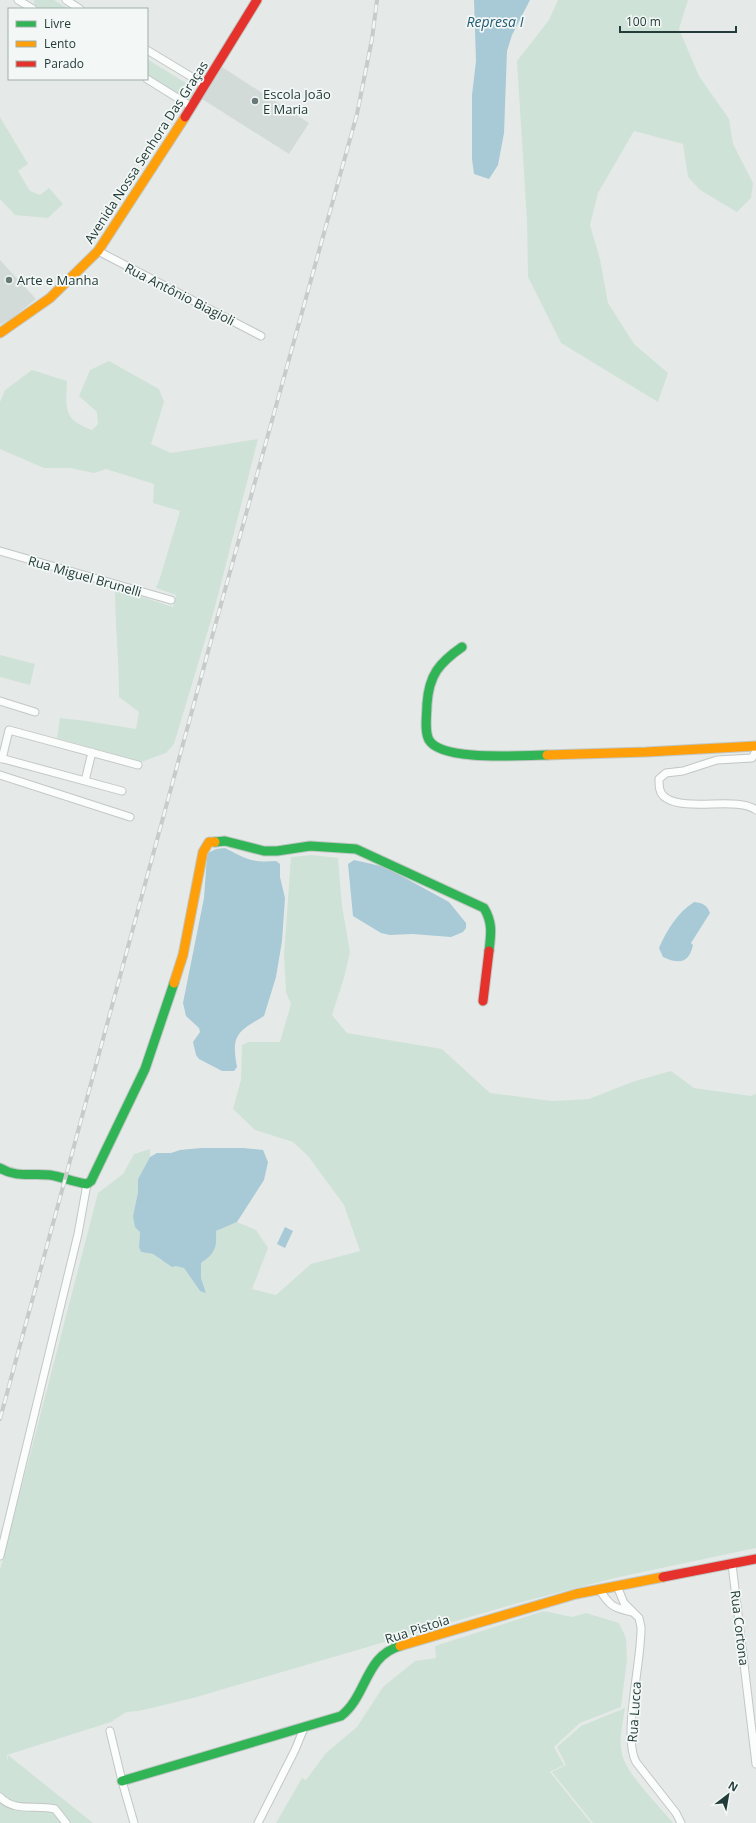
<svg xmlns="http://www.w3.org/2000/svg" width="756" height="1823" font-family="'Open Sans',sans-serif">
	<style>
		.built { fill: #d3dbd8 }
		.green { fill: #cfe2d7 }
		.water { fill: #a8c9d6 }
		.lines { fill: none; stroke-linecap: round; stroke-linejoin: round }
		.street-casing { stroke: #c2c7c5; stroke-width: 9 }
		.fast-casing { stroke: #c0c7c5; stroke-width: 11 }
		.slow-casing { stroke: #c0c7c5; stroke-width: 11 }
		.jam-casing { stroke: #c0c7c5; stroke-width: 11 }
		.street { stroke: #fbfcfc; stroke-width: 7 }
		.fast { stroke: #30b455; stroke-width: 9 }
		.slow { stroke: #ff9f0a; stroke-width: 9 }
		.jam { stroke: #e5322d; stroke-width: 9 }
		.rail-casing { stroke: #c7cbca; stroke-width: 4 }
		.rail { stroke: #f3f8f6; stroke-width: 2.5; stroke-dasharray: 8; stroke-linecap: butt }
		.poi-dot { fill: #677976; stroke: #f3f8f6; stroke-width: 1.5 }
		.labels { text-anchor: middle; stroke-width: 3.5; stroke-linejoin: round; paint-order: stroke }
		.poi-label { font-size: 13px; fill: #233c39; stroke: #f3f8f6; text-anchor: start }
		.street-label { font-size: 13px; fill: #233c39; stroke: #f3f8f6 }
		.water-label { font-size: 14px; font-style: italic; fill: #215b75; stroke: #f3f8f6 }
	</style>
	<rect width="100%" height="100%" fill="#e5eae8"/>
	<!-- built -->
	<path class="built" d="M222 67 309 123 289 154 202 99Z
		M0 260 36 299 11 319 0 325Z"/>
	<!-- green -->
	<path class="green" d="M34 0H54L69 9H39L34 4Z
		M558 0H688L679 29 699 76 729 119 733 144 753 183 751 198 737 212 700 190 688 177 683 144 634 131 598 193 590 225 600 259 608 303 634 344 668 373 658 402 561 343 528 277 527 221 517 61 549 20Z
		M147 59 189 85 195 93 189 102 147 76Z
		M0 117 28 164 18 171 30 191 40 195 49 188 63 204 48 218 15 215 0 199Z
		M109 361 159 389 164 402 151 444 171 453 258 439 215 607 174 744 166 753 141 762 57 738 60 718 87 721 136 729 139 712 119 697C119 660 115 625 115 588L173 607 176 595 156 588 160 578 180 511 153 503 154 484 106 469 94 473 70 468H44L0 449V402L5 390 32 370 67 381C66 410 63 419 92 430L98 424 97 412 79 396 90 370Z
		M0 655 35 664 30 685 0 677Z
		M312 855 338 858 342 906 350 952 344 978 332 1015 347 1033 442 1049 490 1093 552 1101 589 1099 632 1082 671 1071 694 1088 751 1096 756 1094V1548L619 1577 518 1603 193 1698 139 1711 126 1712 111 1722 7 1755 8 1763V1755L93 1823H0V1570L98 1193 123 1174 134 1154 150 1149V1157L138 1179V1192L133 1216 140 1232 139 1247 141 1252 153 1254 161 1260 184 1268 200 1291 206 1293 201 1278V1263C215 1253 217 1247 216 1231L237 1222 256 1230 268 1248 252 1289 276 1295 311 1264 360 1251 344 1205 308 1156 293 1142 255 1130 233 1109 241 1080 242 1045 249 1042H280L291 1004 286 992 284 955 291 857Z
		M544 1611 572 1617 586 1613 619 1623 626 1638 627 1660 621 1707 580 1723 554 1747 564 1765 550 1772 591 1823H276L302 1778 306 1780 326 1753 357 1727 383 1687 415 1661 436 1658 435 1646Z
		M625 1708C623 1723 617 1745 624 1760 631 1778 660 1807 673 1823H593L552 1772 566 1765 557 1747 581 1726Z"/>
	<!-- water -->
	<path class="water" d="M474 0H530L512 35 507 51 504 133 498 165 489 179 474 174 472 159V95L476 61Z
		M225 848C246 859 252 863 276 861L280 864V877L285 898 282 941 276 977 264 1016C237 1032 231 1035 237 1067L234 1071H222L199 1059 196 1055 193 1042 200 1032 199 1028 186 1016 183 1003 204 898 207 856 208 853 216 849Z
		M354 860 385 867 449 902 466 923V928L463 932 451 937 412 934 390 935 381 933 353 916 348 864Z
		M694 902C703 903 707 905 710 913L691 943 693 945C689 964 678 964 663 957L659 948C667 930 677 913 694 902Z
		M201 1148H243L263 1150 268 1162 264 1180 237 1222 216 1231C217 1248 215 1253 201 1263V1278L206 1293 200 1291 184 1268 176 1266 172 1267 153 1254 141 1252 139 1247 140 1232 135 1227 133 1216 138 1192V1179L150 1157 157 1153H171L180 1150Z
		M285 1227 293 1231 285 1248 277 1244Z"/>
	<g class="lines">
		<defs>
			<path id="street" d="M18 0 33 9
				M66 0 80 9
				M147 50 205 85
				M147 79 192 107
				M98 251 261 336
				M0 551 171 600
				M0 701 35 712
				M756 751 752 758 717 760 683 771 666 773 659 779C659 786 659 794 666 798 687 812 738 796 756 810
				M0 758 122 791
				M2 759 9 730 138 765
				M0 775 130 817
				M85 781 92 752
				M0 1556 78 1234 87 1184
				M732 1564 756 1764
				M617 1586 624 1603 639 1618 641 1627C642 1660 622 1736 636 1762L676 1813 681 1823
				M599 1589C610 1606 613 1608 632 1612
				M110 1731 122 1781 134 1823
				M0 1797C15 1813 36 1804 55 1809L66 1823
				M258 1823 295 1750 304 1728"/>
			<path id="fast" d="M462 647C439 663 429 675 427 704 427 714 424 731 429 740 442 762 523 755 547 755
				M215 842 225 841 264 851H277L310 846 356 849 484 908C493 923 491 934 489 951
				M0 1168C16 1178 32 1173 50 1175 62 1177 74 1182 87 1184L91 1181 145 1069 174 983
				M122 1781 341 1716C367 1696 365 1656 400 1646"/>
			<path id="slow" d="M0 333 50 298 98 251 185 117
				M547 755 646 752 756 746
				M174 983 183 955 203 852 209 842H215
				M400 1646 576 1594 663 1577"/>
			<path id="jam" d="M185 117 257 0
				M483 1001 489 951
				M663 1577 756 1559"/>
		</defs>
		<!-- street casing -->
		<use href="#street" class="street-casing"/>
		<!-- fast casing -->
		<use href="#fast" class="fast-casing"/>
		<!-- slow casing -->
		<use href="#slow" class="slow-casing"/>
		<!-- jam casing -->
		<use href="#jam" class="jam-casing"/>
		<!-- street -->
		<use href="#street" class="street"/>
		<!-- fast -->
		<use href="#fast" class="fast"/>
		<!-- slow -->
		<use href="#slow" class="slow"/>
		<!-- jam -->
		<use href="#jam" class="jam"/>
		<defs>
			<path id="rail" d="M0 1419 215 626 357 114 372 39 377 0"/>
		</defs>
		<!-- rail casing -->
		<use href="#rail" class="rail-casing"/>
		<!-- rail -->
		<use href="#rail" class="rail"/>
	</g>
	<!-- markers -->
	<g class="poi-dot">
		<circle cx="255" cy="101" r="4"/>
		<circle cx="9" cy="280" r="4"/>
	</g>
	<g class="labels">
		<!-- poi labels -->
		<g class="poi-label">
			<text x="263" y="99">Escola João<tspan x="263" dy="15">E Maria</tspan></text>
			<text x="17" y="285">Arte e Manha</text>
		</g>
		<!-- street labels -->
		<g class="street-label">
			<text transform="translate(146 152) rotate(-57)" y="5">Avenida Nossa Senhora Das Graças</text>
			<text transform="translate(180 294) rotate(27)" y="5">Rua Antônio Biagioli</text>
			<text transform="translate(85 576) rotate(16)" y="5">Rua Miguel Brunelli</text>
			<text transform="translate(740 1628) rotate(83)" y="5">Rua Cortona</text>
			<text transform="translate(417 1629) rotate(-18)" y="5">Rua Pistoia</text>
			<text transform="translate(634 1712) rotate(-86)" y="5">Rua Lucca</text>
		</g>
		<!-- water labels -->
		<g class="water-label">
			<text x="495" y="27">Represa I</text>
		</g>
	</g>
	<!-- legend -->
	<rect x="8" y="8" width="140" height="72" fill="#f3f8f6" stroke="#a0adaa"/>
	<rect x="16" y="21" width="20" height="6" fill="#30b455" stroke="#a0adaa"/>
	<text x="44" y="28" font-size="12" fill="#233c39">Livre</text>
	<rect x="16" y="41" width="20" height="6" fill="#ff9f0a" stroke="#a0adaa"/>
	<text x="44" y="48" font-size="12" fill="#233c39">Lento</text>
	<rect x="16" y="61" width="20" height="6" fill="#e5322d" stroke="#a0adaa"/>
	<text x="44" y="68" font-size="12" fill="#233c39">Parado</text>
	<!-- north arrow -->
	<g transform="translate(728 1795) rotate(31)" stroke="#f3f8f6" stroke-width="3" paint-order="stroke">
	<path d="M0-3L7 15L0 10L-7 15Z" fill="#233c39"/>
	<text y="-6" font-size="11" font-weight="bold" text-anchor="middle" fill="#233c39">N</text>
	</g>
	<!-- scale -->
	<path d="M620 26v6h116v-6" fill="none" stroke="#233c39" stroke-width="2"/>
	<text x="626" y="26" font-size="12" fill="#233c39" stroke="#f3f8f6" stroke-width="3" paint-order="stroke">100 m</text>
</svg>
